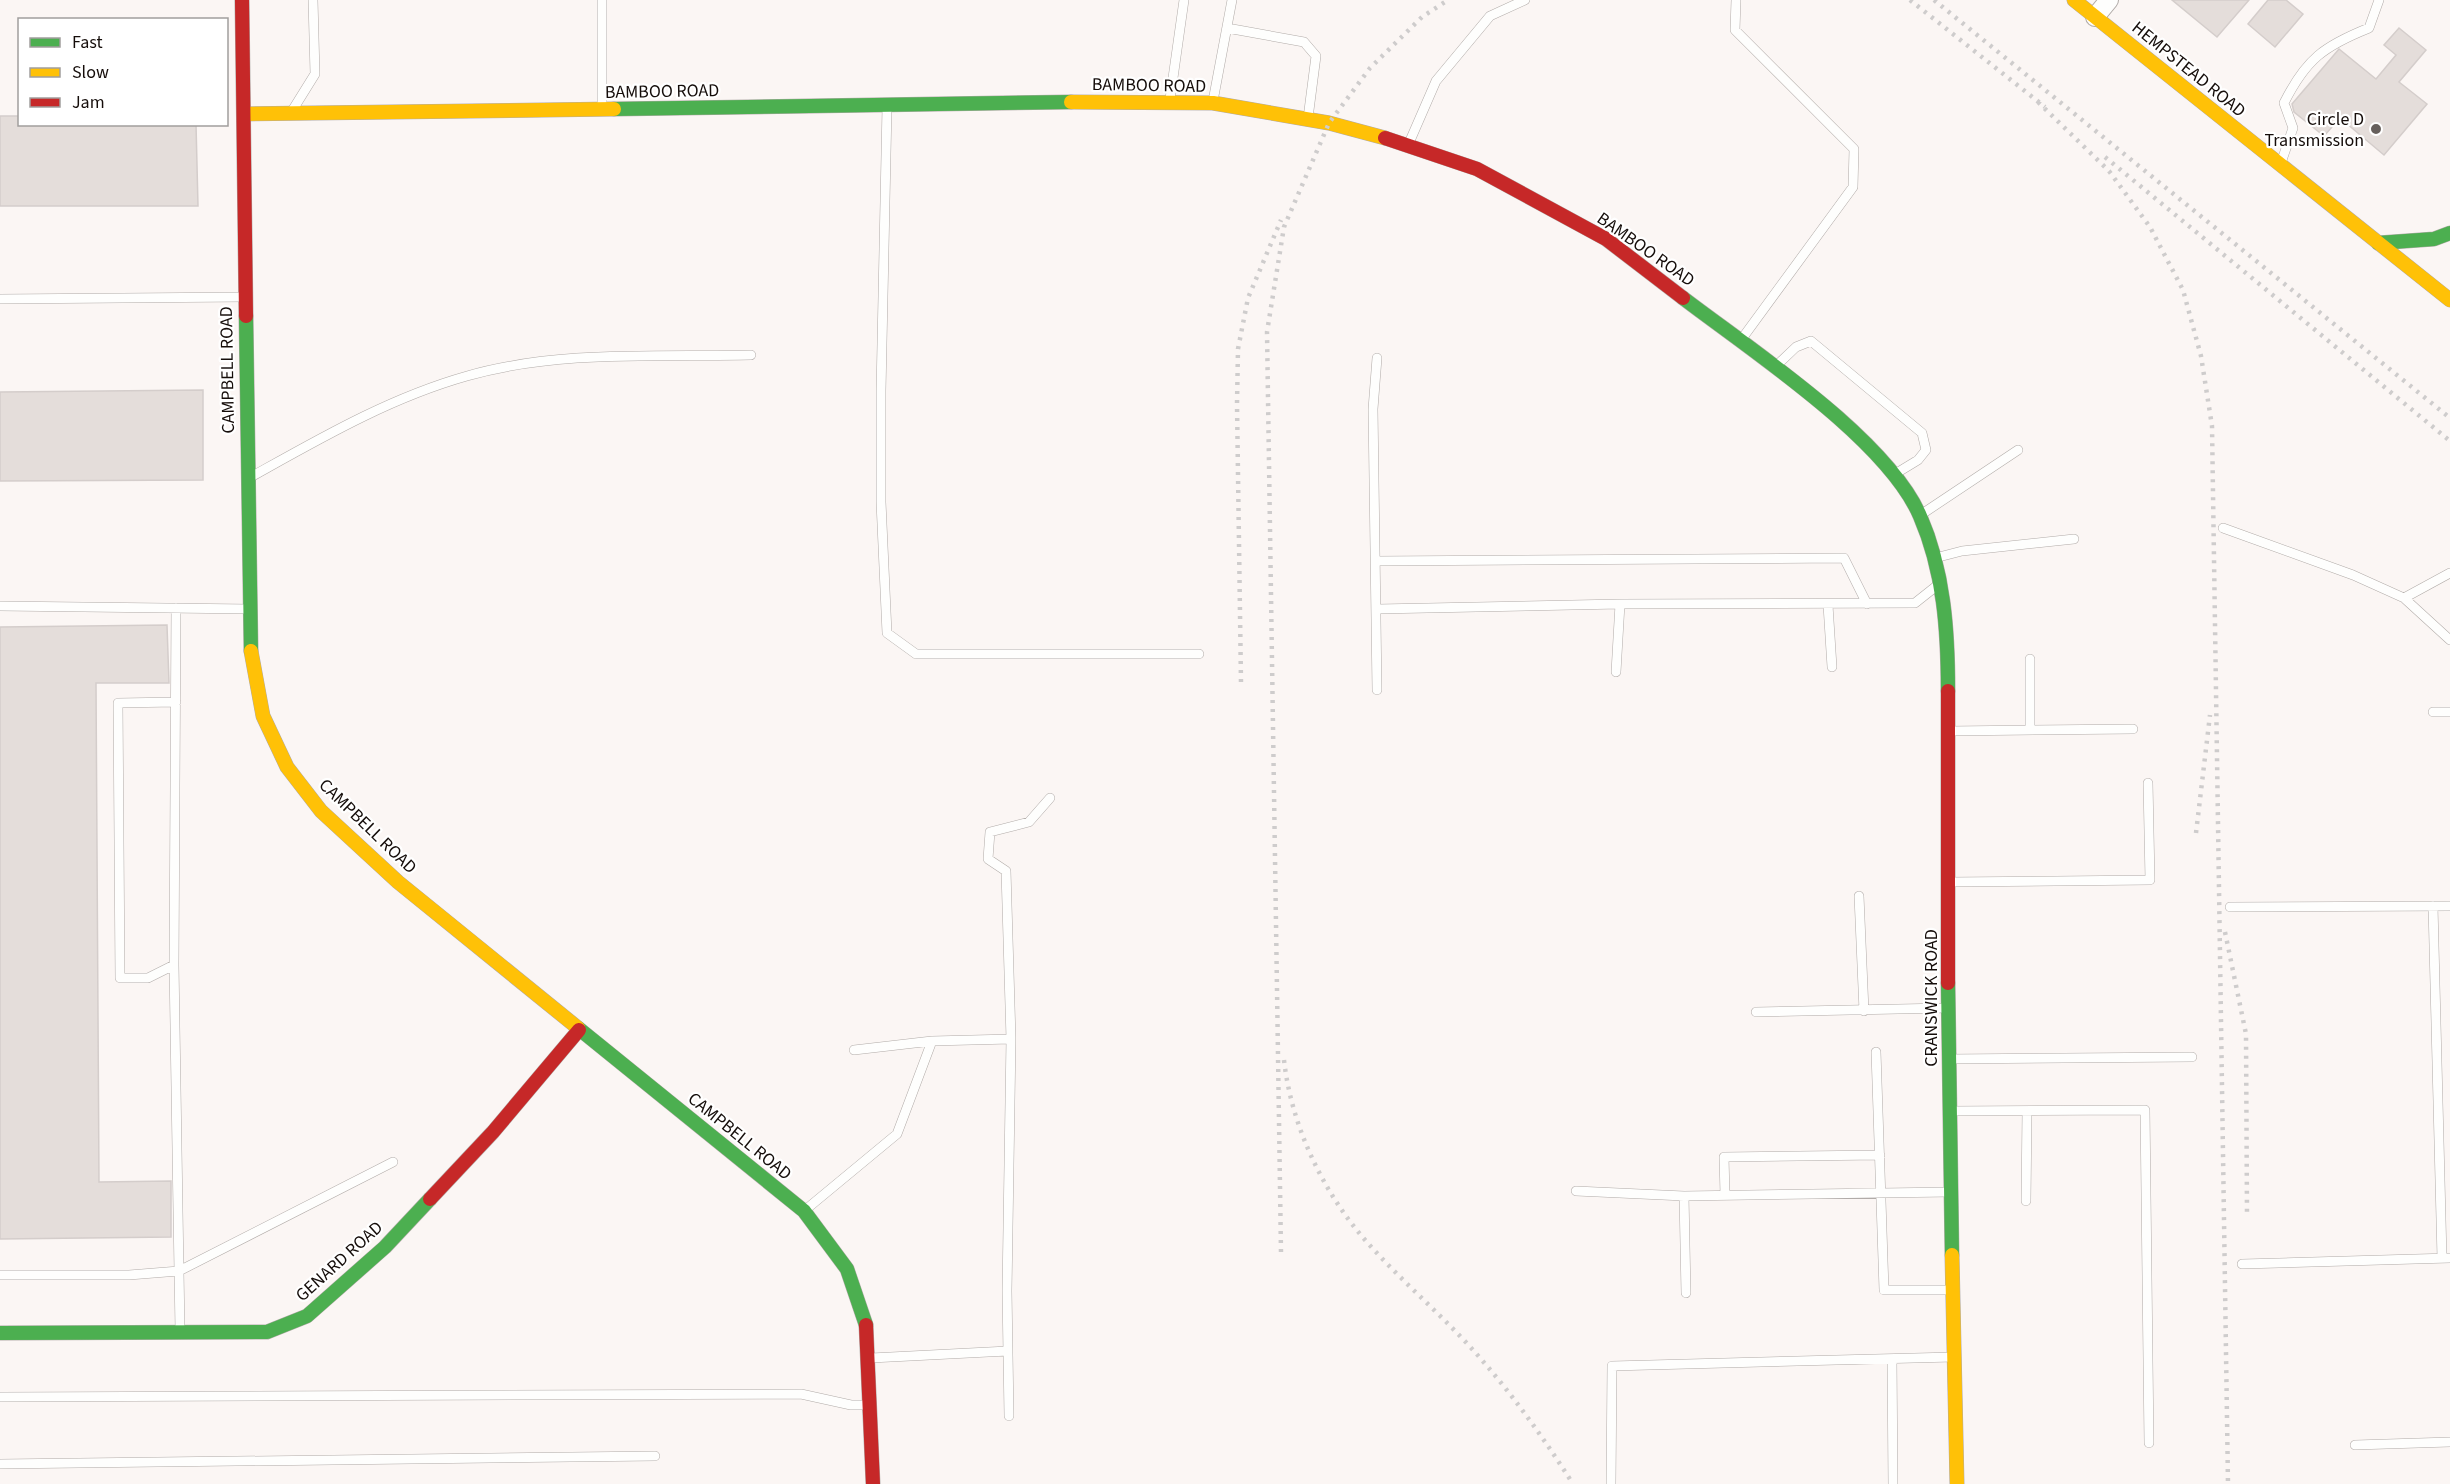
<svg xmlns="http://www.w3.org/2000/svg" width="2450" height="1484" font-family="'Source Sans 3',sans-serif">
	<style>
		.building { fill: #e4ddda; stroke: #d4cdcb; stroke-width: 1.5 }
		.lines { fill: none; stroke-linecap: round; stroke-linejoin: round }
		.lane-casing { stroke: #b1aba8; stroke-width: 10 }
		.street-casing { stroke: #b1aba8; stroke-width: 20 }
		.fast-casing { stroke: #b1aba8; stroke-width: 15 }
		.slow-casing { stroke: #b1aba8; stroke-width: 15 }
		.jam-casing { stroke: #b1aba8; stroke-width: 15 }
		.lane { stroke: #fefefd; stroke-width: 9 }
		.street { stroke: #fefefd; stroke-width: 18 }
		.fast { stroke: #4caf50; stroke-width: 14 }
		.slow { stroke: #ffc107; stroke-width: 14 }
		.jam { stroke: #c62828; stroke-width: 14 }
		.rail { stroke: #cecccc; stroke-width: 4.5; stroke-dasharray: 3 6; stroke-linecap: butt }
		.poi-dot { fill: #665f5c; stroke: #fff; stroke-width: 2 }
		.labels { text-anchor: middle; stroke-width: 4.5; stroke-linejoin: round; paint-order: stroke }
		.street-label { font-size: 18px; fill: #150d0a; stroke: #fff }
		.poi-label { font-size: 18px; fill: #150d0a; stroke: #fff; text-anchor: end }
	</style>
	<rect width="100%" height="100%" fill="#fbf6f4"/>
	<!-- building -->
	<path class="building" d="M2172 0H2249L2217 37Z
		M2268 0H2286L2303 14 2275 47 2248 24Z
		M2399 28 2426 50 2399 82 2427 104 2384 155 2340 118 2324 136 2294 112 2292 104 2339 49 2376 79 2396 55 2384 45Z
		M0 116H20V124H196L198 206H0Z
		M203 390V480L0 481V392Z
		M167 625 169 683H96L99 1182 171 1181V1237L0 1239V627Z"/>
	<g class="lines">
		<defs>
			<path id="lane" d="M602 0V107
				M1736 0 1735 30 1854 149 1853 187 1741 340
				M1227 28 1304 42 1316 56 1308 118
				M1170 99 1184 0
				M1213 101 1232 0
				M887 107 881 391V502L887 633 916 654H1199
				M292 111 315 74 313 0
				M1409 143 1436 81 1490 16 1525 0
				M2281 163 2293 128 2284 103C2306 59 2324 46 2369 28L2379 0
				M0 299 244 297
				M1377 358 1373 409 1377 690
				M1775 367 1796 347 1811 341 1922 433 1926 450 1918 460 1895 474
				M249 478C319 439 389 398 467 376 557 350 658 357 751 355
				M1922 514 2018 450
				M2223 528 2353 575 2404 598 2450 573
				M1935 558 1962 551 2074 539
				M1376 561 1844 558 1867 604
				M2404 598 2450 640
				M1828 605 1832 667
				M0 606 250 609
				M176 608 174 965 148 978H120L118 703 176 702
				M1378 609 1620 604 1915 603 1939 584
				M2030 659V730
				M1616 672 1620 604
				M2433 712H2450
				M1950 731 2133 729
				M1949 882 2150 880 2148 783
				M1859 896 1864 1011
				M2433 906 2442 1258
				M2230 907 2450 906
				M1756 1012 1946 1008
				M854 1050 932 1041 1011 1039
				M1876 1052 1884 1290H1952
				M1948 1059 2192 1057
				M1951 1111 2145 1110 2149 1443
				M1576 1191 1684 1196 1950 1192
				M1725 1195 1724 1157 1880 1155
				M1684 1196 1686 1293
				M2026 1201 2027 1111
				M804 1211 897 1134 932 1041
				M2242 1264 2450 1258
				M0 1275H129L179 1271 174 965
				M180 1330 179 1271 393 1162
				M871 1358 1008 1351
				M1892 1359 1893 1484
				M0 1397 801 1394 851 1405H869
				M1009 1416 1007 1291 1011 1039 1006 871 988 859 990 832 1029 822 1050 798
				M2355 1445 2450 1442
				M0 1464 655 1456
				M1611 1484 1612 1366 1953 1357"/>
			<path id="street" d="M2095 17 2109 0"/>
			<path id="fast" d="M614 109 1071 102
				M2378 243 2434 239 2450 233
				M1683 298C1751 350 1887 439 1920 516 1944 571 1948 631 1948 691
				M246 316 251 651
				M1948 983 1952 1255
				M578 1028 804 1211 847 1269 866 1325
				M0 1333 267 1332 307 1316 385 1247 430 1199"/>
			<path id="slow" d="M2074 0 2450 300
				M1071 102 1213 103 1329 123 1385 138
				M244 114 614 109
				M251 651 263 716 287 767 321 811 398 882 578 1028
				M1952 1255 1957 1484"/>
			<path id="jam" d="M242 0 246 316
				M1385 138 1477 169 1606 239 1683 298
				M1948 691V983
				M430 1199 493 1132 579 1030
				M866 1325 873 1484"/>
		</defs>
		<!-- lane casing -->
		<use href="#lane" class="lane-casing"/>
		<!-- street casing -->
		<use href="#street" class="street-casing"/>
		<!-- fast casing -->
		<use href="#fast" class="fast-casing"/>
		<!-- slow casing -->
		<use href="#slow" class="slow-casing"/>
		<!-- jam casing -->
		<use href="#jam" class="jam-casing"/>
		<!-- lane -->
		<use href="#lane" class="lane"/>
		<!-- street -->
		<use href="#street" class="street"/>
		<!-- fast -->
		<use href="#fast" class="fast"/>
		<!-- slow -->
		<use href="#slow" class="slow"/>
		<!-- jam -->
		<use href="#jam" class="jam"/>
		<!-- rail -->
		<path class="rail" d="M1910 0 2045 107
			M1934 0 2450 418
			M2038 102 2109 171 2150 227 2183 290 2201 356 2212 426 2228 1484
			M2105 157 2450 441
			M1241 682 1237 404 1238 349 1248 298 1281 220
			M2196 833 2210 715
			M2225 932 2246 1034 2247 1215
			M1284 1060C1291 1123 1320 1186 1360 1234 1397 1278 1443 1315 1481 1359 1515 1398 1545 1440 1573 1484
			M1281 1252 1267 332 1284 227 1329 123 1370 68 1422 17 1448 0"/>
	</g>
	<!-- markers -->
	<circle class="poi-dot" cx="2376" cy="129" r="6"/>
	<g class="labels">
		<!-- street labels -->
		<g class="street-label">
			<text transform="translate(2189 69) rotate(39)" y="6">HEMPSTEAD ROAD</text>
			<text transform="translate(1149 85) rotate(1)" y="6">BAMBOO ROAD</text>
			<text transform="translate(662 91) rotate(-1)" y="6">BAMBOO ROAD</text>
			<text transform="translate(1646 249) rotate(35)" y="6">BAMBOO ROAD</text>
			<text transform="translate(227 370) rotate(-91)" y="6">CAMPBELL ROAD</text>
			<text transform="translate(368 826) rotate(44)" y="6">CAMPBELL ROAD</text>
			<text transform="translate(1931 998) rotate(-90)" y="6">CRANSWICK ROAD</text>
			<text transform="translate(740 1136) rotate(39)" y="6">CAMPBELL ROAD</text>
			<text transform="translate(339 1261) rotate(-42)" y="6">GENARD ROAD</text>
		</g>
		<!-- poi labels -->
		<g class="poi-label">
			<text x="2364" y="125">Circle D<tspan x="2364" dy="21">Transmission</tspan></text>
		</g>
	</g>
	<!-- legend -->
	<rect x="18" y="18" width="210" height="108" fill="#ffffff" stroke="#a19e9d" stroke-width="1.5"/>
	<rect x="30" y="38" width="30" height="9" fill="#4caf50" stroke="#a19e9d" stroke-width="1.5"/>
	<text x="72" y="48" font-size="18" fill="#150d0a">Fast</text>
	<rect x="30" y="68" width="30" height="9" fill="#ffc107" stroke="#a19e9d" stroke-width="1.5"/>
	<text x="72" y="78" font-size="18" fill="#150d0a">Slow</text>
	<rect x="30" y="98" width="30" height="9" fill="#c62828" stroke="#a19e9d" stroke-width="1.5"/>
	<text x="72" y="108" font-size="18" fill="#150d0a">Jam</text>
</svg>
